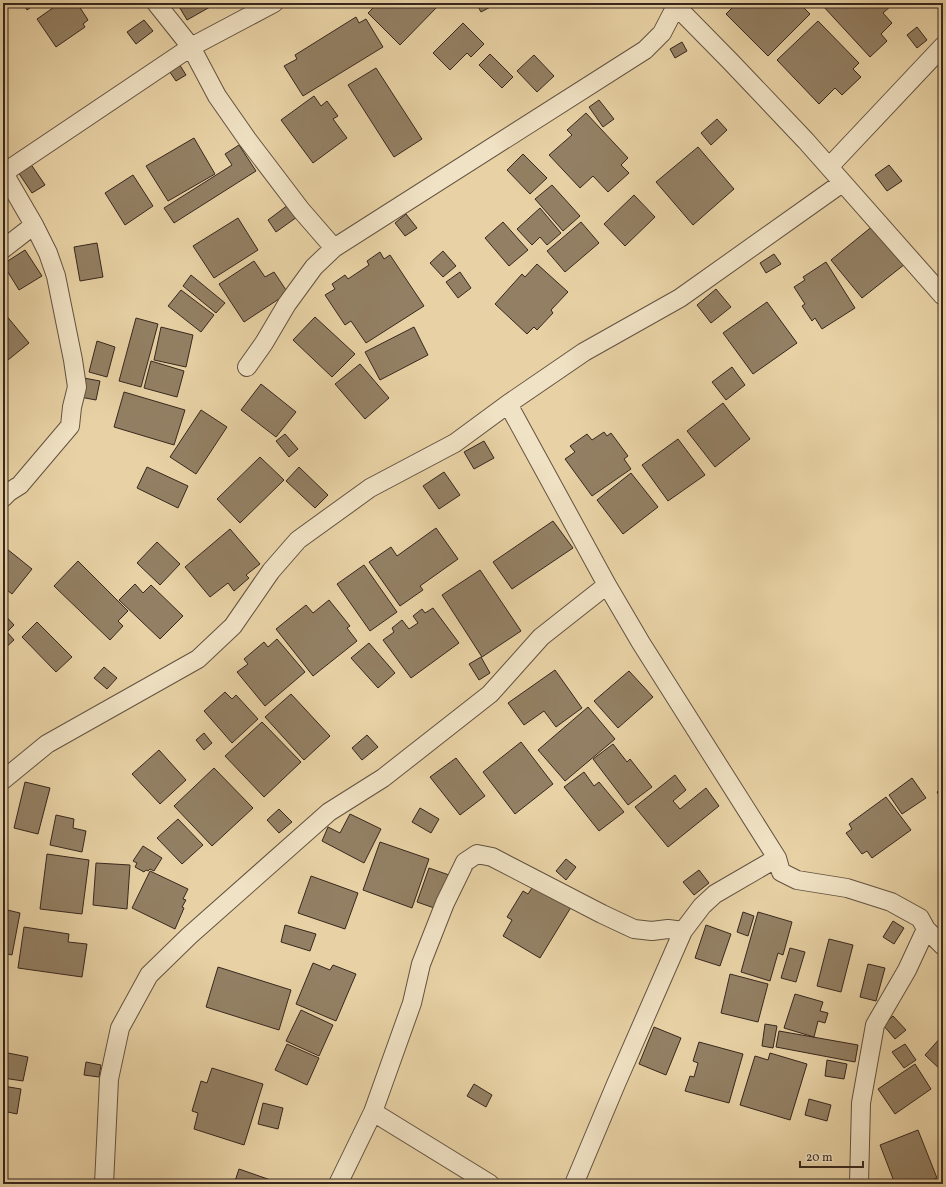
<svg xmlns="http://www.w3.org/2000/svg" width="946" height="1187" font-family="Vollkorn,serif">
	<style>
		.building { fill: #938064; stroke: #37271e }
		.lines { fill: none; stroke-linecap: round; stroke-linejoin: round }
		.street-casing { stroke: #635240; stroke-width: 20 }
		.street { stroke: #f0e2c4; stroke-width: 18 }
	</style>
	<rect width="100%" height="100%" fill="#e8d2a5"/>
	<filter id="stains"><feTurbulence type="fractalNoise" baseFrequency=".005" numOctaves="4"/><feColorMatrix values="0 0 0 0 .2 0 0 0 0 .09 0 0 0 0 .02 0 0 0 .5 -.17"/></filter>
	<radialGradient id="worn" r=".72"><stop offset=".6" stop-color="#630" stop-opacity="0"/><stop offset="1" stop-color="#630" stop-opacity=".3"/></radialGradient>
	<!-- building -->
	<path class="building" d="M23 3H37L27 10Z
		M60 3H77L88 20 83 24 85 27 56 47 37 19Z
		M177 3H217L187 20Z
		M378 3H435L438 6 400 45 368 13Z
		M476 3H496V4L481 12Z
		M727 3H799L810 14 768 56 726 14 732 8Z
		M826 3H890L892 5 883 13 892 23 881 34 887 41 870 57 823 6Z
		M356 17 359 23 366 19 383 47 303 96 284 66 297 59 295 55Z
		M144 20 153 31 136 44 127 32Z
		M818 21 859 63 853 69 861 77 842 95 835 88 819 104 777 60Z
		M463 23 484 44 471 57 467 53 450 70 433 53Z
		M917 27 927 40 917 48 907 35Z
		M682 42 687 51 675 58 670 49Z
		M490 54 513 77 502 88 479 65Z
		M534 55 554 76 537 92 517 71Z
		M176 59 186 75 176 81 165 65Z
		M376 68 422 139 394 157 348 85Z
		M314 96 321 106 327 101 338 116 333 119 347 138 313 163 281 120Z
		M599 100 614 119 603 127 589 107Z
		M586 113 628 158 621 165 629 173 608 192 593 176 580 188 549 155 572 135 567 130Z
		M717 119 727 130 711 145 701 133Z
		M194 138 215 174 168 201 146 166Z
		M239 145 256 171 174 223 164 208 232 165 225 154Z
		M698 147 734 189 693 225 656 182Z
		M523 154 547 178 530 194 507 170Z
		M30 163 45 185 32 193 18 172Z
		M889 165 902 181 887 191 875 175Z
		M133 175 153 206 125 225 105 193Z
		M552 185 580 216 563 231 535 199Z
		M634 195 655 217 625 246 604 224Z
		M288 205 297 217 276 232 268 220Z
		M540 208 561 233 547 245 540 237 532 245 517 229Z
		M406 214 417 228 405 236 395 223Z
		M238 218 258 250 214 278 193 246Z
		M503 222 528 250 509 266 485 238Z
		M581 222 599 243 565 272 547 251Z
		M874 225 905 264 862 298 831 260Z
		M97 243 103 277 80 281 74 247Z
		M25 250 42 276 19 290 3 264Z
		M443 251 456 266 443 277 430 263Z
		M380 252 384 259 390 255 424 306 366 343 351 321 345 325 325 295 335 289 332 284 345 275 348 279 369 265 367 261Z
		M774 254 781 264 766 273 760 263Z
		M254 261 265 277 274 272 288 293 244 322 219 284Z
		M826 262 855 308 822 329 815 318 812 321 802 306 805 304 794 287 805 280 803 277Z
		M537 264 568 292 551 310 553 313 537 330 534 327 527 334 495 304 522 274 525 277Z
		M460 272 471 288 458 298 446 282Z
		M191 275 225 303 216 313 183 286Z
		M716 289 731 307 711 323 697 305Z
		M181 290 214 315 201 332 168 306Z
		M767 302 797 343 753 374 723 333Z
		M5 314 29 343 3 364V316Z
		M315 317 355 354 332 377 293 340Z
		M136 318 158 324 141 387 119 381Z
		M161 327 193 335 186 367 154 360Z
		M414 327 428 355 380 380 365 352Z
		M97 341 115 347 107 377 89 372Z
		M151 361 184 371 177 397 144 388Z
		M360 364 389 398 365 419 335 384Z
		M732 367 745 385 726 400 712 382Z
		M84 378 100 381 96 400 80 397Z
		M261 384 296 412 276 437 241 410Z
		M124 392 185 410 174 445 114 427Z
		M723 403 750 439 715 467 687 431Z
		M201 410 227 427 196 474 170 457Z
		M604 432 607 436 611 433 628 456 624 459 631 469 592 496 565 459 575 452 570 446 587 434 592 440Z
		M285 434 298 449 289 457 276 441Z
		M678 439 705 475 668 501 642 465Z
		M484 441 494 458 474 469 464 452Z
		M260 457 284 480 240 523 217 499Z
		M147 467 188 486 178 508 137 488Z
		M299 467 328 495 315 508 286 481Z
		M444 472 460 495 439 509 423 486Z
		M631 473 658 507 623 534 597 500Z
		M553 521 573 548 512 589 493 562Z
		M436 528 458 559 420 586 423 590 400 606 369 562 391 547 397 556Z
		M230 529 260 564 246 575 249 578 234 591 228 583 210 597 185 567Z
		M157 542 180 564 160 585 137 563Z
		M7 549 32 569 12 594 3 587V553Z
		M78 561 128 611 118 621 123 626 110 640 54 586Z
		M364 565 397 612 370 631 337 584Z
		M480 570 521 631 482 657 442 595Z
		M135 584 143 593 151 585 183 616 160 639 119 600Z
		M329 600 350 626 347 628 357 641 313 676 276 629 306 605 313 613Z
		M433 608 459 643 411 678 383 640 394 632 392 628 402 620 409 629 418 623 413 616 422 609 425 613Z
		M3 613 14 625 7 632 14 640 3 650Z
		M37 622 72 657 56 672 22 637Z
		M277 639 305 672 265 706 237 672 248 664 244 659 264 642 268 647Z
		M369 643 395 673 378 688 351 658Z
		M481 657 490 673 479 680 469 664Z
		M104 667 117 678 107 689 94 678Z
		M555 670 582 708 556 727 544 711 524 725 508 703Z
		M629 671 653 697 618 728 594 701Z
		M225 692 232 699 236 695 258 719 232 743 204 711Z
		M291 694 330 736 304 760 265 717Z
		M588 707 615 739 565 781 538 750Z
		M262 722 301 762 264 797 225 756Z
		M204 733 212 743 204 750 196 740Z
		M367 735 378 747 362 760 352 748Z
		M521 742 553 784 515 814 483 772Z
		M613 744 627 762 630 759 652 787 628 805 593 759Z
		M159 750 186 780 160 804 132 774Z
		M456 758 485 796 460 815 430 777Z
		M214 768 253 808 212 846 174 806Z
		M584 772 594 786 599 782 624 812 599 831 564 787Z
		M675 775 686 790 673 801 680 809 706 788 719 806 668 847 635 807Z
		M912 778 926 798 902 814 889 795Z
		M25 782 50 788 38 834 14 828Z
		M943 788V801L937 792Z
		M886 797 911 830 872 858 867 851 862 854 846 833 852 829 849 824Z
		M420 808 439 819 431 833 412 822Z
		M279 809 292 822 279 833 267 820Z
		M350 814 381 829 364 863 322 841 328 827 340 833Z
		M56 815 74 819 73 828 86 831 82 852 50 845Z
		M178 819 203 845 182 864 157 838Z
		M380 842 429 859 412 908 363 890Z
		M143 846 162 858 154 871 150 869 148 871 146 870 144 872 135 867 137 863 133 861Z
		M47 854 89 860 82 914 40 909Z
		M566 859 576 867 566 880 556 871Z
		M96 863 130 865 127 909 93 905Z
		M429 868 452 876 440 910 417 902Z
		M699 870 709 883 694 895 683 882Z
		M150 871 188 889 183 899 186 900 182 907 184 908 175 929 132 908Z
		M311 876 358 893 345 929 298 913Z
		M536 882 573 904 540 958 503 936 512 920 507 917 523 891 528 894Z
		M3 909 20 913 12 955 3 953Z
		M743 912 754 916 748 936 737 932Z
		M758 912 792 922 783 955 778 953 770 981 741 972Z
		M893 921 904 928 894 944 883 937Z
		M285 925 316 934 310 951 281 942Z
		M706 925 731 934 720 966 695 958Z
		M24 927 69 934 68 942 87 944 82 977 18 968Z
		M829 939 853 945 841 992 817 986Z
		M790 948 805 952 796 982 781 978Z
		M313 963 330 970 333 965 356 974 336 1021 296 1004Z
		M868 964 885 968 876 1001 860 997Z
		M218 967 291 990 279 1030 206 1007Z
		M730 974 768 984 758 1022 721 1013Z
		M795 994 823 1002 820 1011 828 1013 825 1023 818 1021 814 1037 784 1028Z
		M301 1010 333 1025 319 1056 286 1041Z
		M893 1016 906 1030 895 1039 883 1025Z
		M765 1024 777 1026 773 1048 762 1046Z
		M654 1027 681 1038 666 1075 639 1064Z
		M779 1031 858 1045 855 1062 776 1047Z
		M943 1035V1072L925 1055Z
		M699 1042 743 1054 729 1103 685 1091 690 1076 694 1077 698 1063 693 1061Z
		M287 1044 319 1058 307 1085 275 1070Z
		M905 1044 916 1060 904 1068 892 1052Z
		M3 1052 28 1057 23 1081 3 1078Z
		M770 1053 807 1064 790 1120 740 1105 755 1056 768 1060Z
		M827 1060 847 1064 844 1079 825 1076Z
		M86 1062 101 1065 99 1077 84 1075Z
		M915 1064 931 1089 895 1114 878 1089Z
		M212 1068 263 1084 244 1145 194 1129 198 1113 192 1111 201 1081 207 1083Z
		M474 1084 492 1095 486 1107 467 1096Z
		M3 1086 21 1089 17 1114 3 1111Z
		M809 1099 831 1105 827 1121 805 1115Z
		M263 1103 283 1108 278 1129 258 1124Z
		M918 1130 937 1178 921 1184H895L880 1145Z
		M239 1169 282 1184H234Z"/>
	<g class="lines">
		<defs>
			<path id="street" d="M156 3 191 47 217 96 247 139 301 210 334 248
				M673 3 730 61 806 141 943 296
				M829 167 943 46
				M3 249 34 225
				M247 367 264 343 287 304 314 267 334 248 645 50 662 33 676 6
				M508 404 607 585 641 643 777 858
				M3 498 9 492 20 485 70 426 72 407 77 387 73 360 56 276 48 253 34 225 5 175 11 168 191 47 274 3
				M3 780 47 744 198 659 233 626 271 571 298 540 370 488 455 443 508 404 584 352 680 298 842 183
				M373 1112 490 1184
				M104 1184 109 1079 120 1028 149 975 189 936 329 812 383 778 490 694 541 637 607 585
				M338 1184 373 1112 412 1003 421 964 445 903 465 862 477 854 492 857 602 914 634 929 652 931 668 929 683 931 702 906 715 894 777 858 781 872 797 880 847 888 891 902 920 918 926 929 943 946
				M574 1184 616 1084 683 931
				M859 1184 861 1103 875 1025 907 970 926 929"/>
		</defs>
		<!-- street casing -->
		<use href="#street" class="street-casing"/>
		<!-- street -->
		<use href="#street" class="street"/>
	</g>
	<!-- margin -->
	<rect width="946" height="1187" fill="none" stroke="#e8d2a5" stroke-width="16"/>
	<rect x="4" y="4" width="938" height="1179" fill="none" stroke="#37271e" stroke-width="2"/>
	<rect x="8" y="8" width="930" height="1171" fill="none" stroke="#37271e"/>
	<!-- scale -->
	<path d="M800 1161v6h63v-6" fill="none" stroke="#37271e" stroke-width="2"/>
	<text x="806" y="1161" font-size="12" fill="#37271e" stroke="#f0e2c4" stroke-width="3" paint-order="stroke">20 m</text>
	<rect width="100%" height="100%" filter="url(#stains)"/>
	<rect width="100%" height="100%" fill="url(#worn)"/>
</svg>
